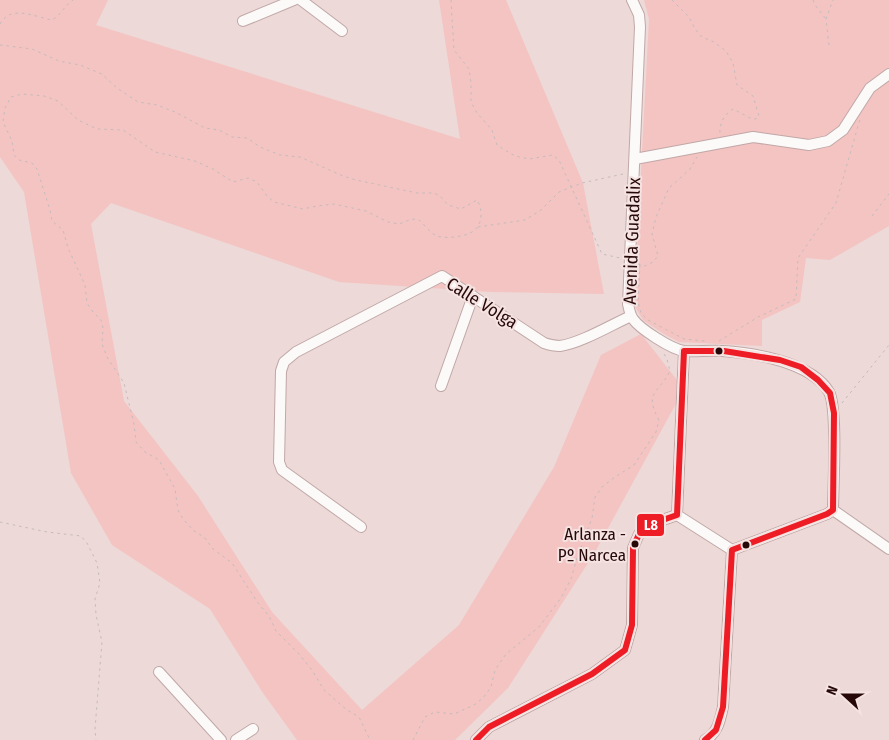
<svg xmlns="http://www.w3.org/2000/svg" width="889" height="740" font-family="'Fira Sans Condensed',sans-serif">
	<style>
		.green { fill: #f3c4c2 }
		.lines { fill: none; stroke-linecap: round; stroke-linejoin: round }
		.minor-casing { stroke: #c0a8a7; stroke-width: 12 }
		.path { stroke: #c5bbbb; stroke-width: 1; stroke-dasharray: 2.5 4; stroke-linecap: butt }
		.minor { stroke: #fcf9f9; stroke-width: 10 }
		.bus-1-casing { stroke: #f5e3e2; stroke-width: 10 }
		.bus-1 { stroke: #ee1c25; stroke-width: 6 }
		.bus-dot { fill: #260809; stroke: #f5e3e2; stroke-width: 2 }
		.labels { text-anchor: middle; stroke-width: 4; stroke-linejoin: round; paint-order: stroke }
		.bus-label { font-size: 17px; fill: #260809; stroke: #f5e3e2; text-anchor: end }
		.street-label { font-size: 18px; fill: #260809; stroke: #f5e3e2 }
		.line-badge { stroke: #f5e3e2; stroke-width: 2 }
		.badge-label { font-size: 14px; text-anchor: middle; font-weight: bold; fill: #fff }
	</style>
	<rect width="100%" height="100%" fill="#edd9d7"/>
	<!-- green -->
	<path class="green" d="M0 0H108L96 25 460 139 439 0H506L583 183 604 294 491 292 339 282 111 203 91 224 124 401 198 496 272 612 362 710 459 625 554 467 601 355 641 334 684 389 595 552 508 688 455 740H297L263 693 210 609 112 545 71 473 24 192 0 157Z
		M644 0H889V226L830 260 806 258 800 302 762 320V346L679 342 664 334 643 320 634 305 649 19Z"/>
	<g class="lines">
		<defs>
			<path id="minor" d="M301 0 342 31
				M632 0 639 15 640 27 628 304C629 309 630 315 633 319 640 329 671 349 684 351 696 352 709 350 722 351 755 353 811 362 829 392 838 408 833 488 833 510
				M243 21 294 0
				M635 159 753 137 809 145 828 141 843 130 870 88 889 74
				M441 386 473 296
				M833 510 889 549
				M677 515 684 351
				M677 515 732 550
				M361 527 282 470 279 462 281 371 284 362 296 352 442 276 544 343C550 345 554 346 560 346 581 343 611 325 631 316
				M732 550 827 514 833 510
				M159 672 221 740
				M236 740 253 729
				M476 740 489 727 592 674 625 650 632 625 633 548 639 534 654 523 677 515
				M705 740C718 733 720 720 723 707L732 550"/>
		</defs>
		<!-- minor casing -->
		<use href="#minor" class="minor-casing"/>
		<!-- path -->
		<path class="path" d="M451 0 454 50 469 69 471 83V102L477 113 492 130 497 145 515 156 529 159 553 155 559 160 602 254 620 258
			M672 0 689 17 695 29 702 37 714 42 726 51 733 63 737 85 753 96 759 116 756 119 750 118 733 109C724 115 719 123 720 135
			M813 0 815 5 826 19
			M0 24C11 4 35 17 52 20 61 15 64 6 73 0
			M0 45 32 49 59 61 80 65 102 74 117 88 138 102 157 105 175 112 205 128 219 130 232 137 247 138 260 147 280 155 300 157 343 176 356 180 417 193H434L440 196 448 205 461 209 477 200C483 209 483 226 472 232 464 237 445 239 437 236 430 233 425 225 419 220L412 219 399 224 388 222 366 211 334 204 317 206 303 209 274 202 267 196 257 182 248 178 233 182 213 169 195 161 155 152 123 130 97 129 78 120 58 101 44 96 22 94 11 97 5 108 3 122 12 141 14 155 19 160 32 163 37 169 50 210 52 221 63 230 68 248 85 285 87 303 93 312 101 320 103 328 102 344 107 357 124 383 134 424 136 442 145 452 159 460 175 489 178 510 183 519 194 531 204 537 213 549 232 563 258 603 269 616 276 631 298 653 312 670 324 690 347 710 359 717 370 740
			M829 45 826 19 833 0
			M872 216 889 194
			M478 227 525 220 541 210 559 192 582 183 623 174
			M638 264 645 266 653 262 658 256 652 234 656 217 669 188 690 169 697 157
			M640 265 638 302 641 313 648 320 684 339 705 341
			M719 341 758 317 796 299 798 258 836 203 860 119
			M842 403 889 345
			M0 522 47 532 81 536 87 543 97 563 100 583 95 599 96 615 102 642 95 729 96 740
			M413 740 425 717 435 712 454 714 474 705 483 698 491 687 495 670 506 654 539 627 561 598 571 579 577 558 592 518 595 497 603 486 615 477 634 465 656 432 659 420C643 391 659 394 670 371L667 359 663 352"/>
		<!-- minor -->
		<use href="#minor" class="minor"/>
		<defs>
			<path id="bus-1" d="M476 740 489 727 592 674 625 650 632 625 633 548 639 534 654 523 677 515 684 351H724L780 360 801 367 818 380 830 393 834 413 833 510 827 514 732 550 723 707 716 730 705 740"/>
		</defs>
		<!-- bus-1 casing -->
		<use href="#bus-1" class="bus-1-casing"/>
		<!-- bus-1 -->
		<use href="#bus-1" class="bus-1"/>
	</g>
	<!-- markers -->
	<g class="bus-dot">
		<circle cx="719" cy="351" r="4.5"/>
		<circle cx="635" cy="544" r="4.5"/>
		<circle cx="746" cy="545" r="4.5"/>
	</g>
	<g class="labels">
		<!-- bus labels -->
		<g class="bus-label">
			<text x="626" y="540">Arlanza -<tspan x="626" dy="21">Pº Narcea</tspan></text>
		</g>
		<!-- street labels -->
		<g class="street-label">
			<text transform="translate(632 241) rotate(-88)" y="6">Avenida Guadalix</text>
			<text transform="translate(482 303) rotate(32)" y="6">Calle Volga</text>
		</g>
	</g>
	<rect class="line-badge" x="636" y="513" width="29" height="24" rx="5" fill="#ee1c25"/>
	<g class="badge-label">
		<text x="651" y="530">L8</text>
	</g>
	<!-- north arrow -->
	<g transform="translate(844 695) rotate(291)" stroke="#f5e3e2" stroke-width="4" paint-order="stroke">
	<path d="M0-4L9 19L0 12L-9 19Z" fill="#260809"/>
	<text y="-8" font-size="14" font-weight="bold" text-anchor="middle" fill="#260809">N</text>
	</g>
</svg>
